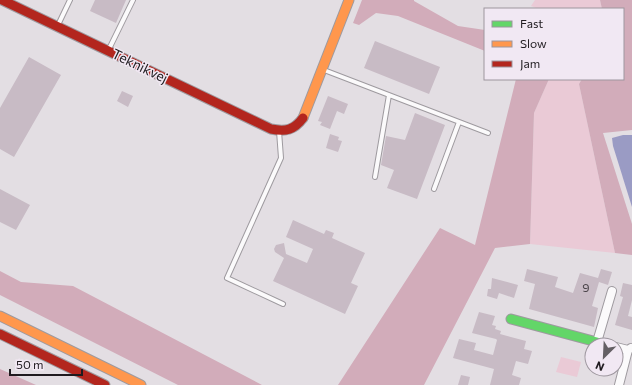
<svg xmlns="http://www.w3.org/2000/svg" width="632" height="385" font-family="Commissioner,sans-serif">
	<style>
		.green { fill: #eacad6 }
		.forest { fill: #d2acba }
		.water { fill: #9a9bc4 }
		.building { fill: #c8bbc5 }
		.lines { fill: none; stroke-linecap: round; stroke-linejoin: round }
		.lane-casing { stroke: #9e9a9f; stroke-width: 6 }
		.street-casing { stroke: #9e9a9f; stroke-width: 10 }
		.fast-casing { stroke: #9e9a9f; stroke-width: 11 }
		.slow-casing { stroke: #9e9a9f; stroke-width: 11 }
		.jam-casing { stroke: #9e9a9f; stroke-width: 11 }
		.lane { stroke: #fbfafb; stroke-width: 4 }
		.street { stroke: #fbfafb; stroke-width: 8 }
		.fast { stroke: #63d668; stroke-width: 9 }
		.slow { stroke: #ff974d; stroke-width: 9 }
		.jam { stroke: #b3261e; stroke-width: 9 }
		.labels { text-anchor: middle; stroke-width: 3; stroke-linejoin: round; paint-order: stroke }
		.number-label { font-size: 12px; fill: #494348 }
		.street-label { font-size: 14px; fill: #1f1b1f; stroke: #f1e8f3 }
	</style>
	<rect width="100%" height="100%" fill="#e3dee3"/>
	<!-- green -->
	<path class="green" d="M535 0H600L602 9H539L531 6Z
		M549 79H582L579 84 615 253 530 244 534 113Z
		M561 357 581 362 577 377 556 372Z"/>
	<!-- forest -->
	<path class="forest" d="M362 0H414V1L458 26 485 30V51L398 16 376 13 359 25 353 23Z
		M600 0H632V130L603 133 632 224V255L615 253 579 84 582 79H623V9H602Z
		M516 79H549L534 113 530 244 495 248 424 385H338L440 228 475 245Z
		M0 271 21 282 73 286 262 385H178L0 295Z
		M0 369 36 385H0Z"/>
	<!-- water -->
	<path class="water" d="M623 135H632V207L613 146 612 138Z"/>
	<!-- building -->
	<path class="building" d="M95 0H126L116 23 90 11Z
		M375 41 440 67 429 94 364 68Z
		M29 57 61 75 14 157 0 149V108Z
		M122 91 133 96 128 107 117 101Z
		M328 96 348 104 344 114 337 111 330 129 320 125 322 122 318 121Z
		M415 113 445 125 417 199 387 188 394 170 381 165 386 136 405 140Z
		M330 134 339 137 338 140 342 141 338 152 326 148Z
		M0 189 30 205 16 230 0 222Z
		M293 220 324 234 326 230 334 233 332 238 365 253 351 283 358 286 345 314 273 281 284 258 275 252 274 249 276 245 284 243 286 254 307 263 313 249 286 237Z
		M527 269 558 277 555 287 573 293 580 273 598 278 601 269 612 272 608 285 599 282 592 306 598 308 594 327 529 309 535 284 524 281Z
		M492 278 518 285 514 298 499 293 497 299 487 296 488 289H491Z
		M623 283 632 285V300L628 316 632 317V330L615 325 623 297 620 296Z
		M479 312 495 316 492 325 496 326 495 329 501 331 500 334 526 341 524 349 532 351 528 364 516 361 512 375 521 378 519 385H490L494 369 453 358 459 339 476 343 474 350 493 355 497 340 496 339 472 333Z
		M461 375 470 377 468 385H458Z"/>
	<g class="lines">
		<defs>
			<path id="lane" d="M58 25 70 0
				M109 49 133 0
				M324 70 488 133
				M279 131 281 158 227 278 283 304
				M375 177 389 95
				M434 189 459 122"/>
			<path id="street" d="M597 342 612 291
				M616 347 628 350 631 348
				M619 385 628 350"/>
			<path id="fast" d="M511 319 608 345"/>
			<path id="slow" d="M303 118 349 0
				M0 316 141 385"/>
			<path id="jam" d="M2 0 271 129C286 132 294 130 303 118
				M0 334 105 385"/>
		</defs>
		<!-- lane casing -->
		<use href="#lane" class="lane-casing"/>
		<!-- street casing -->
		<use href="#street" class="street-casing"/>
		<!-- fast casing -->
		<use href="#fast" class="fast-casing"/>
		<!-- slow casing -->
		<use href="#slow" class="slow-casing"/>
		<!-- jam casing -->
		<use href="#jam" class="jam-casing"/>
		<!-- lane -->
		<use href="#lane" class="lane"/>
		<!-- street -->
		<use href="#street" class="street"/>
		<!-- fast -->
		<use href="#fast" class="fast"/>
		<!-- slow -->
		<use href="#slow" class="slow"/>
		<!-- jam -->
		<use href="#jam" class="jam"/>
	</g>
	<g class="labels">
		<!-- number labels -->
		<g class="number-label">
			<text x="586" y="292">9</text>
		</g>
		<!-- street labels -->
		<g class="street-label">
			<text transform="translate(140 66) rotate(26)" y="5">Teknikvej</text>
		</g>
	</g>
	<!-- legend -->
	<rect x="484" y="8" width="140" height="72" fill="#f1e8f3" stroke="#9d969e"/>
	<rect x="492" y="21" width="20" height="6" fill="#63d668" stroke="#9d969e"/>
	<text x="520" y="28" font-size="12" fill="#1f1b1f">Fast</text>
	<rect x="492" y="41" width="20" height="6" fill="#ff974d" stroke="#9d969e"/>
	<text x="520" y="48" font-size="12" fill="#1f1b1f">Slow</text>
	<rect x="492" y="61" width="20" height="6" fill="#b3261e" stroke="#9d969e"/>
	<text x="520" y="68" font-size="12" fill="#1f1b1f">Jam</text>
	<!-- north arrow -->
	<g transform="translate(604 357) rotate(204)"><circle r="19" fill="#f1e8f3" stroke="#9d969e"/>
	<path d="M0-3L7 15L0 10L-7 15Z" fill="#645f64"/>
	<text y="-6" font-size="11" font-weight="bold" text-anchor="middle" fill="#1f1b1f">N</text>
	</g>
	<!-- scale -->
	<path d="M10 369v6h72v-6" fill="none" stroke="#1f1b1f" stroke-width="2"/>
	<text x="16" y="369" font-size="12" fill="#1f1b1f" stroke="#f1e8f3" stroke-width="3" paint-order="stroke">50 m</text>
</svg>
